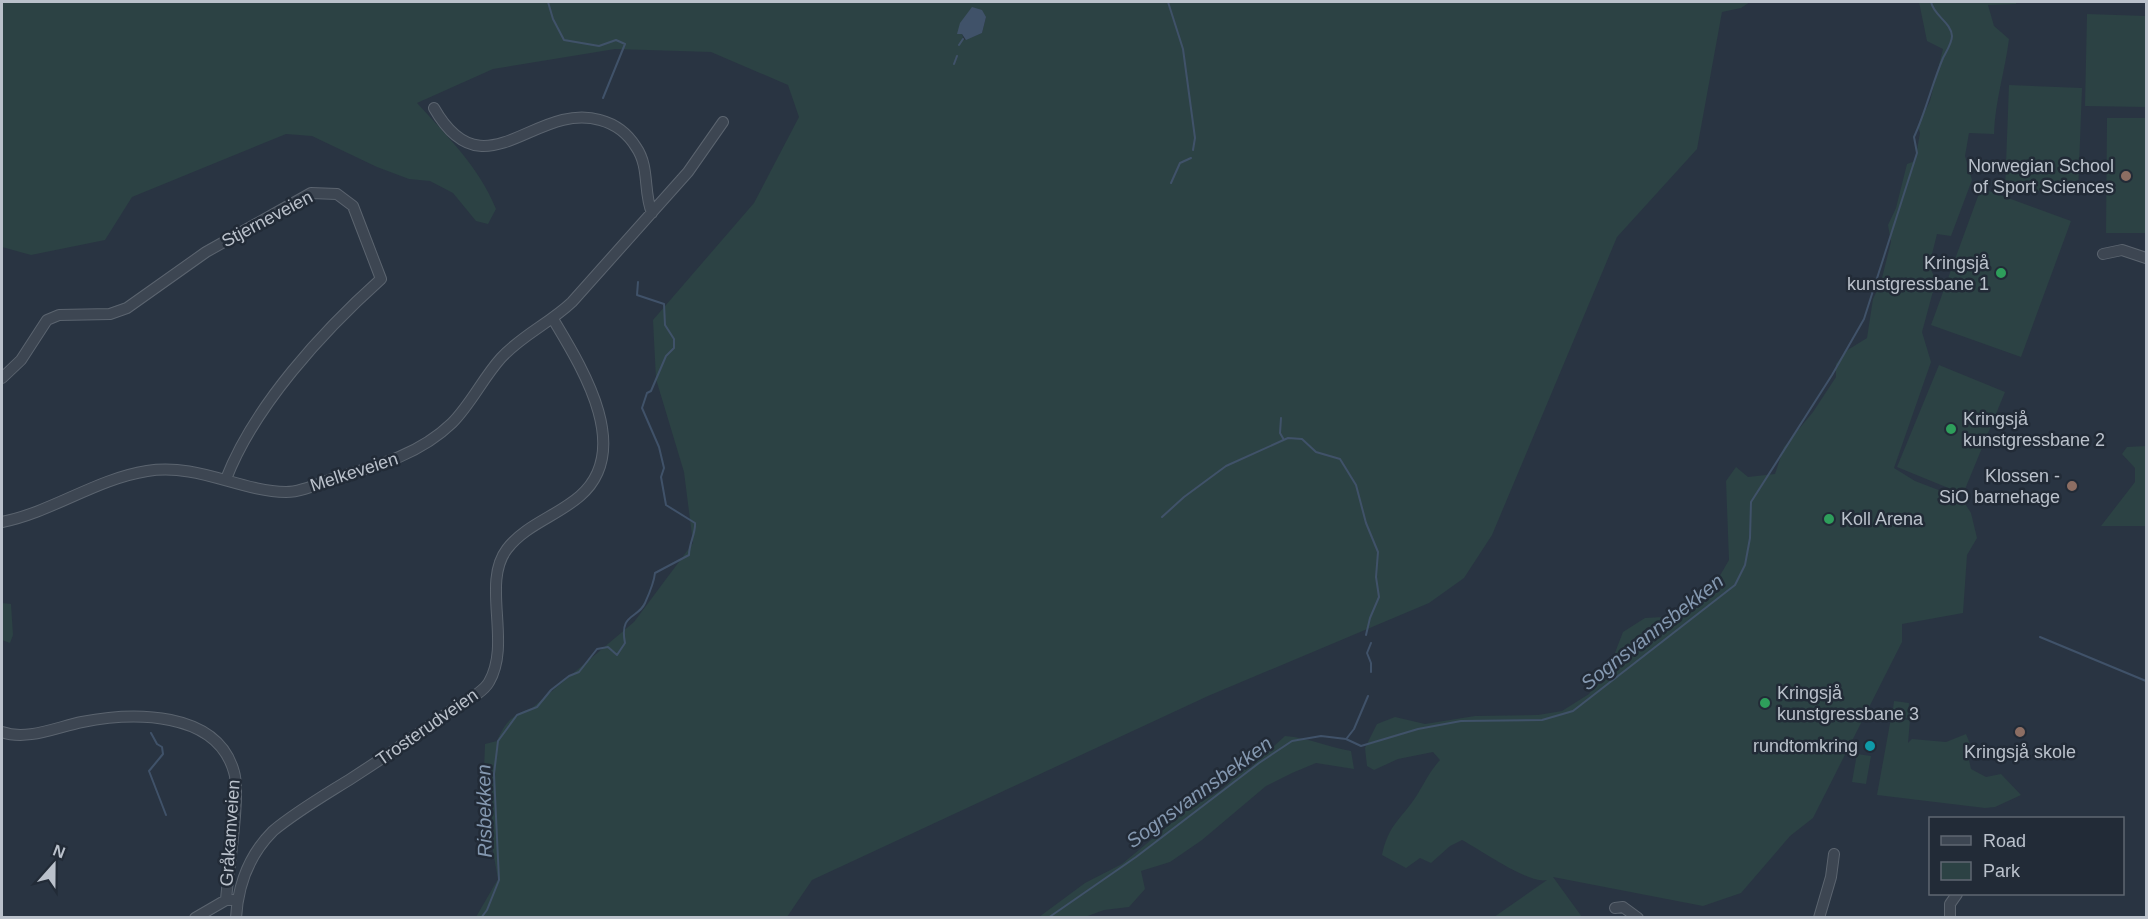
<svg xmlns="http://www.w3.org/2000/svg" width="2148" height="919" font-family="Arial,sans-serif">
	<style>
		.green { fill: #2c4244; fill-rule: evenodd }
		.water { fill: #405269 }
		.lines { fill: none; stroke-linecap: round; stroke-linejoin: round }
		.stream { stroke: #405269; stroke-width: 2 }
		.minor-casing { stroke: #5b646f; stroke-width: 12 }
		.minor { stroke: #3d4652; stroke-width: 10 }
		.education-dot { fill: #8d6e63; stroke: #222b37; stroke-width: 2 }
		.leisure-dot { fill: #2e9e5b; stroke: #222b37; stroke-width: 2 }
		.culture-dot { fill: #0f9aa8; stroke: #222b37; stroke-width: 2 }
		.labels { text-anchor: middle; stroke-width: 5; stroke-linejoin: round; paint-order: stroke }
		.poi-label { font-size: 18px; fill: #bac1cb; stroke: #222b37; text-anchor: end }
		.street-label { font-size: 18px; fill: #bac1cb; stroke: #222b37 }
		.water-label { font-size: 20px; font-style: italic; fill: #8498b0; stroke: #222b37 }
	</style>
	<rect width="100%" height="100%" fill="#293442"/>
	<!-- green -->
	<path class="green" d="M2 2H1750L1741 8 1722 12 1697 149 1617 237 1492 535 1464 578 1429 603 1208 696 812 880 787 917H476L498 879 483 796 485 744 497 741C505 722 513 714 532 708L634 622 693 543 684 472 656 379 653 320 754 203 799 117 788 85 711 52 615 49 493 69 417 103C448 137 479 167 496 209L488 224 476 221 453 193 430 181 409 179 377 167 312 136 286 134 132 197 105 240 31 255 2 247ZM986 17 982 33 964 40 962 34 963 21Z
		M1919 2H2016V4L1988 5 1994 26 2009 39C2005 71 1995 101 1994 134L1969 133 1965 156 1972 180 1951 236 1937 234 1929 266 1936 280 1922 332 1931 362 1894 468 1915 481 1962 499 1971 513 1977 538 1967 555 1963 613 1902 624V642L1813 818 1790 836 1741 893 1703 906 1553 877 1582 917H1494L1547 880C1530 885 1479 849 1462 840L1450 846 1431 863 1420 858 1406 868 1382 855C1389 823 1401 820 1417 795 1425 782 1430 771 1440 760L1433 752 1398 759 1374 770 1367 766 1365 748 1377 724 1395 717 1425 724 1475 716 1538 715 1562 711 1589 694 1613 658 1623 632 1645 618 1680 616 1692 612 1715 584 1729 560 1726 481 1736 467 1748 477 1775 474 1784 447 1813 412 1836 377V364L1846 351 1867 338 1873 299 1881 282 1891 242 1888 225 1896 208 1907 164 1915 161 1920 133 1918 126 1930 101 1943 49 1927 41Z
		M2087 14 2146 16V107L2085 106Z
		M2009 85 2082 88 2078 193 2005 190Z
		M2107 118H2146V233H2106Z
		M1981 188 2071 221 2021 357 1931 325Z
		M1939 365 2005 392 1963 494 1897 467Z
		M2146 446V526H2101L2135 482V468L2122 454 2127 447Z
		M2 603 11 604 13 635 10 643 2 640Z
		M1894 701 1909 703 1908 718 1892 717Z
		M1891 718 1910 720 1908 743 1912 739 1946 742 1966 734 1973 751 1969 760 1971 769 1986 777 2001 774 2021 795 1995 807 1985 808 1877 795Z
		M1285 736C1310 738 1327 747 1351 751L1354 769 1316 763 1292 773 1266 786 1202 840 1170 862 1141 871 1145 889 1129 907 1104 910 1085 917H1039L1085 883 1122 864 1186 811 1221 790 1232 780 1236 766 1250 768Z
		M1857 754 1871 756 1866 784 1852 782Z"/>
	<!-- water -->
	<path class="water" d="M972 7 982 10 986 17 982 33 966 40 962 34H957L960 23Z"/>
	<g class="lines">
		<!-- stream -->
		<path class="stream" d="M548 2 553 19 564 40 599 46 616 40 625 44 603 98
			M1168 2 1183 49 1195 138 1193 150
			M959 45 963 39
			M954 64 957 56
			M1171 183 1180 163 1191 158
			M1281 418 1280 433 1284 440
			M1162 517 1184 497 1226 466 1288 438 1302 439 1316 452 1340 459 1356 485 1366 523 1378 552 1376 577 1379 597 1370 618 1366 635
			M2040 637 2146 681
			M1371 643 1367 653 1371 663V672
			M151 733 157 744 162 747 163 754 149 771 166 815
			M1347 738 1354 729 1368 696
			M481 918 487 910 499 880 494 774 498 741 517 715 537 707 551 690 569 676 579 672 597 649 608 647 617 655 625 643C619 613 638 619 645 603 649 594 654 583 655 573L689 555C689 543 696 533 695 523L666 505 661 477 664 468 659 447 642 408 647 393 651 391 666 356 674 348V339L665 325 664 304 637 295 638 282
			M1048 918 1136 857 1259 763 1292 741 1321 736 1346 739 1361 746 1418 729 1461 721 1542 720 1573 711 1735 585 1745 565 1750 538 1751 502 1832 375 1864 319 1917 153 1914 137C1926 111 1932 84 1943 58 1946 52 1952 43 1952 36 1951 22 1934 16 1931 2"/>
		<defs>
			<path id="minor" d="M434 108C484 196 535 101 600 120 615 124 628 134 636 147 650 167 643 192 652 213
				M2103 254 2122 250 2146 258
				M2 378 21 360 47 320 59 315 110 314 127 308 206 252 311 193 337 194 353 206 381 279C323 331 254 406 226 479
				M2 522C52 512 96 479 147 471 198 463 239 491 286 492 300 492 316 485 329 480 373 467 418 456 452 423 471 404 483 378 501 358 522 335 550 323 572 302L688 172 723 122
				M2 732C27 741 57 727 82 722 132 712 217 710 234 772 241 794 228 872 226 900H237
				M1615 908 1623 907 1638 918
				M195 918 226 900
				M236 918C238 884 249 855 273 831 297 811 325 795 352 778 386 756 420 733 453 709 464 702 483 693 489 682 512 643 481 583 507 549 525 525 557 516 580 496 634 449 581 366 553 319
				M1819 918 1831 877 1834 854
				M1950 918V904L1957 894"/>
		</defs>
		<!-- minor casing -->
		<use href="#minor" class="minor-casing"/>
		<!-- minor -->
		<use href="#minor" class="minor"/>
	</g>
	<!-- markers -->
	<g class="education-dot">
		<circle cx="2126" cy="176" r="6"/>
		<circle cx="2072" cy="486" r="6"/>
		<circle cx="2020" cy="732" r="6"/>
	</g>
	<g class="leisure-dot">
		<circle cx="2001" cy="273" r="6"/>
		<circle cx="1951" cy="429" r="6"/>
		<circle cx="1829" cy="519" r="6"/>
		<circle cx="1765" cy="703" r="6"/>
	</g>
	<circle class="culture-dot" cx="1870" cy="746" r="6"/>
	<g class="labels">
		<!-- poi labels -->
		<g class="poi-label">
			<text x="2114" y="172">Norwegian School<tspan x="2114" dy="21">of Sport Sciences</tspan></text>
			<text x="1989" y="269">Kringsjå<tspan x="1989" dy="21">kunstgressbane 1</tspan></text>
			<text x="1963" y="425" text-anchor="start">Kringsjå<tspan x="1963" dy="21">kunstgressbane 2</tspan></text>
			<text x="2060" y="482">Klossen -<tspan x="2060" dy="21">SiO barnehage</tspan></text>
			<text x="1841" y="525" text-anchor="start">Koll Arena</text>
			<text x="1777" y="699" text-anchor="start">Kringsjå<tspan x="1777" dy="21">kunstgressbane 3</tspan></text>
			<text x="1858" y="752">rundtomkring</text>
			<text x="2020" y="758" text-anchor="middle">Kringsjå skole</text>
		</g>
		<!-- street labels -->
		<g class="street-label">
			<text transform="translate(267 219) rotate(-28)" y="6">Stjerneveien</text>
			<text transform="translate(354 472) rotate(-18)" y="6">Melkeveien</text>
			<text transform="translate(427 727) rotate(-35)" y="6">Trosterudveien</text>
			<text transform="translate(230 833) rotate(-86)" y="6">Gråkamveien</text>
		</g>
		<!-- water labels -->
		<g class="water-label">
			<text transform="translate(1652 632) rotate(-38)" y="7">Sognsvannsbekken</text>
			<text transform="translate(1199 792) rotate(-36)" y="7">Sognsvannsbekken</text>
			<text transform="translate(484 811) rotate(-91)" y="7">Risbekken</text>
		</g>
	</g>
	<!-- border -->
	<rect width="2148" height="919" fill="none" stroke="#bac1cb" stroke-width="6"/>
	<!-- legend -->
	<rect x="1929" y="817" width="195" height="78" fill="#222b37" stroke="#5f6772" stroke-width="1.5"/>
	<rect x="1941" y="836" width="30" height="9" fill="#3d4652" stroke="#5f6772" stroke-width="1.5"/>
	<text x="1983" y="847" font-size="18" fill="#bac1cb">Road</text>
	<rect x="1941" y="862" width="30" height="18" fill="#2c4244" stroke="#5f6772" stroke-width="1.5"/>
	<text x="1983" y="877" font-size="18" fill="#bac1cb">Park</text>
	<!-- north arrow -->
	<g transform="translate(54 865) rotate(21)" stroke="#222b37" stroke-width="4.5" paint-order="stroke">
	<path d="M0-4.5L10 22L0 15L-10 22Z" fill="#bac1cb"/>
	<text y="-9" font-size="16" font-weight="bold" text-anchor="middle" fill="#bac1cb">N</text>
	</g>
</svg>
